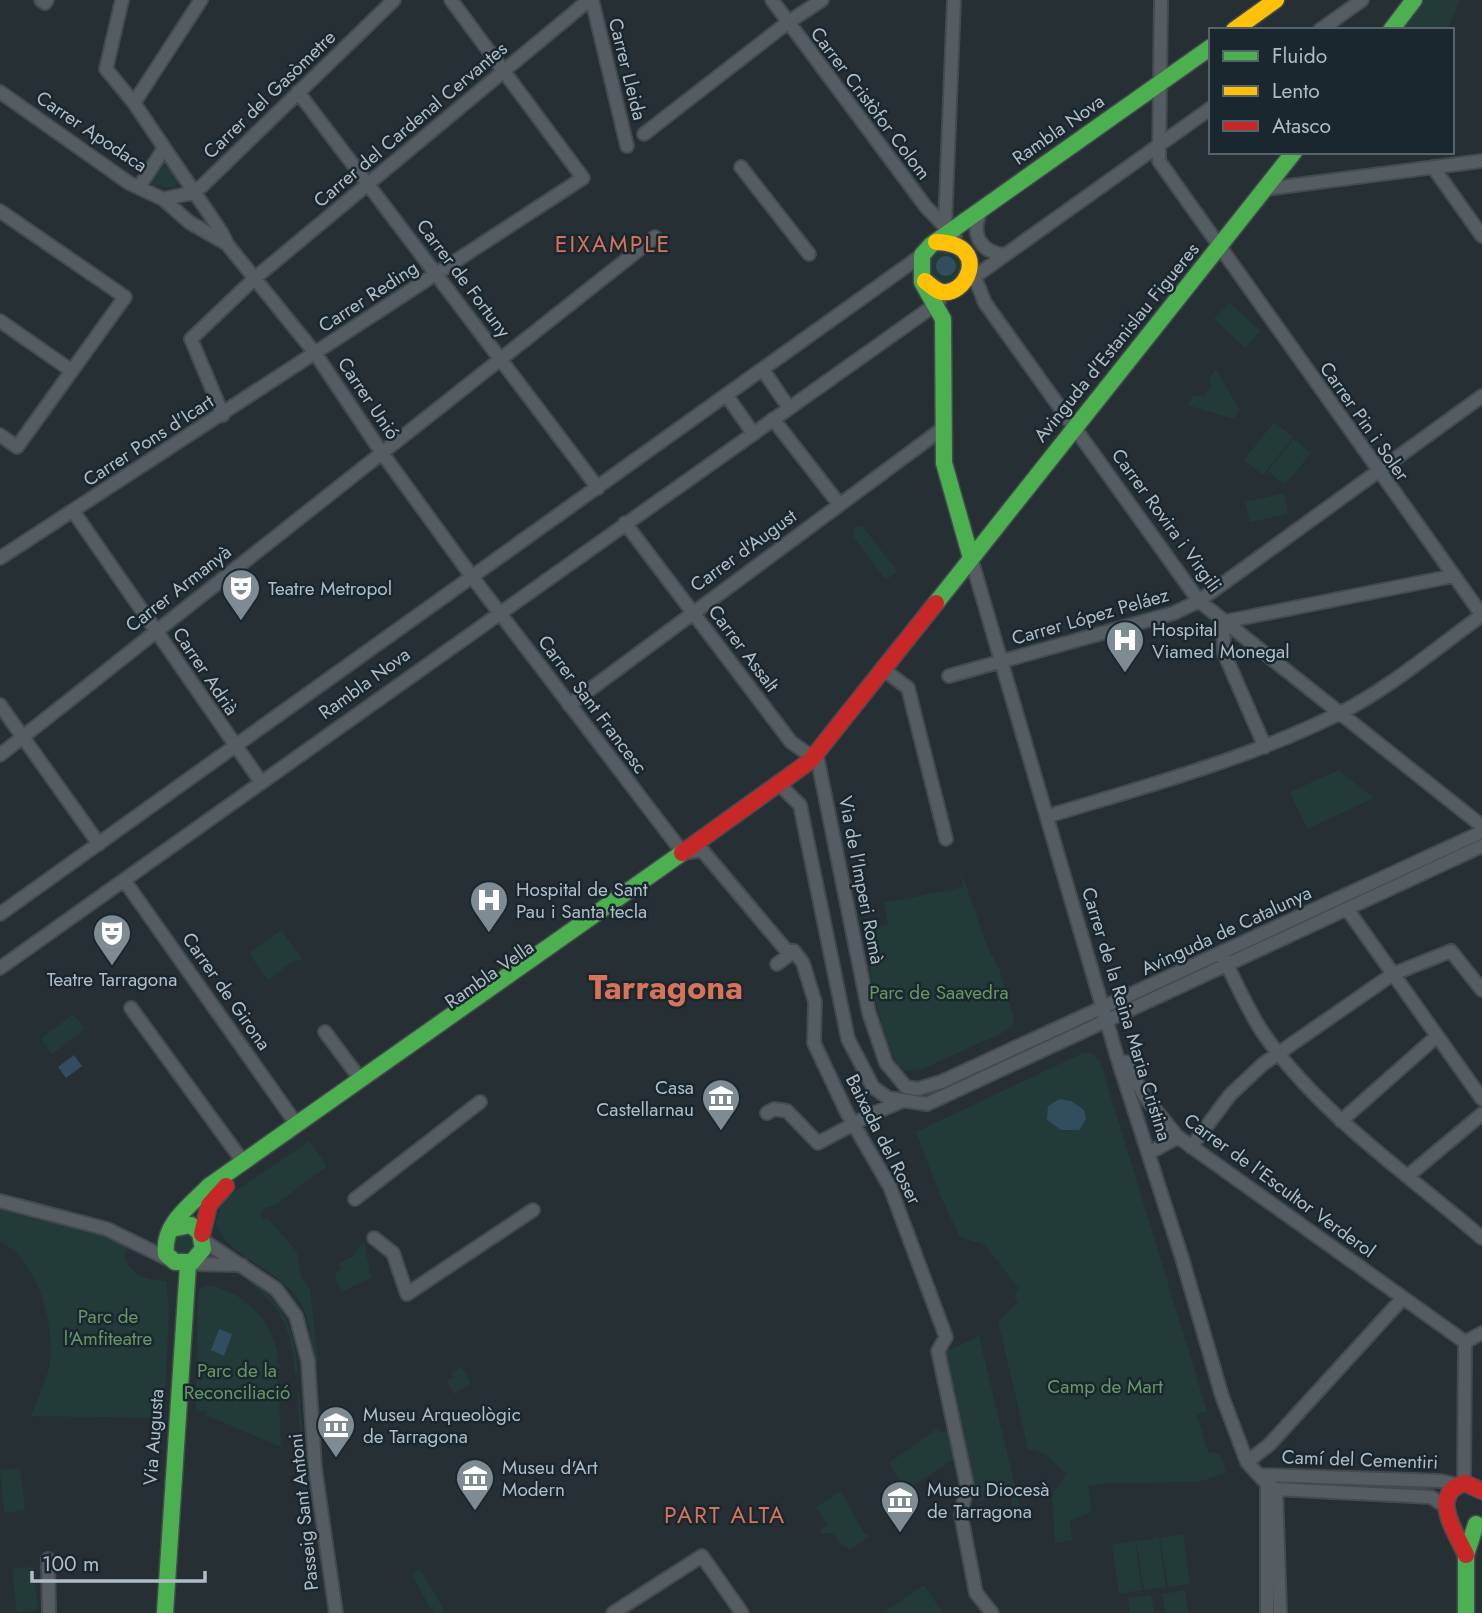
<svg xmlns="http://www.w3.org/2000/svg" width="1482" height="1613" font-family="Jost,sans-serif">
	<style>
		.green { fill: #233b38 }
		.water { fill: #324e5e }
		.lines { fill: none; stroke-linecap: round; stroke-linejoin: round }
		.street-casing { stroke: #444b4f; stroke-width: 16 }
		.fast-casing { stroke: #444b4f; stroke-width: 19 }
		.slow-casing { stroke: #444b4f; stroke-width: 19 }
		.jam-casing { stroke: #444b4f; stroke-width: 19 }
		.street { stroke: #565d62; stroke-width: 12 }
		.fast { stroke: #4caf50; stroke-width: 16 }
		.slow { stroke: #ffc107; stroke-width: 16 }
		.jam { stroke: #c62828; stroke-width: 16 }
		.labels { text-anchor: middle; stroke-width: 5; stroke-linejoin: round; paint-order: stroke }
		.street-label { font-size: 19px; fill: #afbdc6; stroke: #1a272f }
		.poi-label { font-size: 19px; fill: #afbdc6; stroke: #1a272f; text-anchor: start }
		.park-label { font-size: 19px; fill: #659865; stroke: #1a272f }
		.quarter-label { font-size: 23px; letter-spacing: 2px; fill: #d77359; stroke: #1a272f }
		.town-label { font-size: 33px; font-weight: bold; fill: #d77359; stroke: #1a272f }
	</style>
	<rect width="100%" height="100%" fill="#262f34"/>
	<!-- green -->
	<path class="green" d="M1425 0H1460L1447 30H1401Z
		M164 160 180 180 174 188 148 184Z
		M929 266a16 16 0 1 1 32 0a16 16 0 1 1-32 0Z
		M1230 303 1260 331 1245 348 1214 319Z
		M1216 369 1240 411 1234 419 1187 405 1194 396H1204L1211 387 1209 378Z
		M1274 422 1293 437 1263 475 1244 460Z
		M1293 439 1311 453 1285 485 1268 471Z
		M1284 493 1288 514 1250 522 1245 502Z
		M859 526 863 527 897 571 886 580 853 536 855 527Z
		M1339 770 1374 798 1307 829 1290 792Z
		M960 869 988 949 999 968 1014 1018 1013 1025 1004 1032 922 1069 907 1071C881 1061 869 958 863 931L888 925 884 903 963 887Z
		M281 930 302 959 290 963 268 981 249 953Z
		M73 1014 85 1029 52 1054 41 1039Z
		M1083 1053H1091L1100 1061 1207 1411 1197 1415 1208 1452 1220 1454 1226 1473 1198 1482 1110 1483 1088 1486 1092 1512 1070 1521 1072 1540 1055 1543 1052 1495 1067 1474 1044 1453 1028 1449 998 1321 1018 1302 1014 1296 1019 1289 985 1245 960 1237 940 1195 916 1132Z
		M309 1141 327 1166 275 1205 264 1208 260 1215 262 1219H269L297 1252 301 1277 310 1289 318 1363 314 1364C311 1343 311 1319 299 1301 278 1268 227 1257 216 1223L221 1205 227 1197Z
		M0 1209 114 1239 128 1246 125 1255C128 1274 148 1281 166 1281L169 1305 164 1418 31 1416C38 1397 52 1370 51 1349 50 1311 36 1260 0 1241Z
		M191 1233 197 1246 189 1257 173 1252 171 1240 175 1235Z
		M364 1241 371 1278 341 1292 335 1275 341 1268 339 1263 352 1257Z
		M251 1281C286 1304 296 1334 298 1374H295C293 1336 283 1306 250 1284Z
		M208 1285C244 1293 267 1315 277 1350L281 1447 206 1415V1410L199 1412 196 1410 198 1293 201 1288Z
		M979 1336 1021 1511 1013 1513 1011 1496 978 1501 946 1363 949 1361 943 1353Z
		M461 1367 471 1383 454 1394 447 1381 453 1377 451 1373Z
		M297 1391H299L307 1492H304Z
		M938 1428 940 1433 950 1431 955 1458 906 1491 889 1463Z
		M20 1468 25 1510 4 1513 0 1470Z
		M841 1491 864 1533 870 1536 850 1550 839 1542 834 1533H821V1529L828 1526 816 1507Z
		M1183 1534 1190 1583 1168 1587 1160 1538Z
		M1159 1538 1166 1587 1144 1590 1136 1541Z
		M1135 1541 1142 1590 1119 1594 1112 1545Z
		M33 1567 38 1609 17 1612 12 1569Z
		M420 1569 444 1610 441 1613H433L412 1575Z
		M924 1585 943 1613H883Z
		M1185 1590 1188 1613H1165L1162 1594Z
		M1151 1595 1154 1613H1130L1128 1598Z"/>
	<!-- water -->
	<path class="water" d="M936 266a10 10 0 1 1 20 0a10 10 0 1 1-20 0Z
		M74 1055 82 1066 66 1078 58 1067Z
		M1060 1099 1071 1101 1084 1110 1086 1119 1079 1130H1061L1047 1120 1048 1106Z
		M219 1329 232 1334 224 1356 211 1350Z"/>
	<g class="lines">
		<defs>
			<path id="street" d="M41 0 45 3 47 0
				M122 0 106 69 134 103 222 233 227 244
				M592 0 627 146
				M772 0 926 207 955 237
				M1161 0 1159 161 1482 615
				M1320 30 1362 0
				M0 92 129 183 163 199 189 222 227 244 315 353 382 453 473 578 683 853 702 850 776 938 787 951H794
				M298 92 598 488
				M134 103 201 0
				M644 134 787 23 822 0
				M741 167 809 254
				M1433 167 1482 236
				M139 187 163 150
				M1265 189 1482 161
				M163 199 192 193 202 186 394 0
				M0 211 125 297 17 447 0 435
				M981 211C970 234 980 252 1005 255
				M945 225 954 0
				M971 268 985 303 1199 601 1482 826
				M970 280 1211 108
				M0 321 72 371
				M763 370 789 408
				M727 396 753 433
				M223 415 191 339 255 278 589 0
				M773 419 839 504
				M73 511 261 782
				M625 523 791 742 818 761 869 1013 886 1063 906 1087 918 1089 941 1082 1482 832
				M0 558 583 178 451 0
				M971 558 1118 1060 1182 1258 1222 1396 1247 1462 1267 1484 1276 1489 1431 1497 1445 1506
				M888 673 908 688 946 839
				M949 676 1174 613 1199 601 1482 396
				M0 705 99 844
				M569 705 942 429
				M1265 747 1224 653 1223 622 1453 576
				M0 755 655 237
				M784 789 800 805 848 1039 873 1087 888 1098 927 1104 1482 846
				M1048 816C1146 786 1245 760 1338 714 1389 689 1435 649 1482 615
				M124 880 297 1125
				M1347 909 1482 1099
				M0 914 922 255
				M794 951 803 963 815 1002 814 1043 847 1113 890 1187 946 1337 938 1351 967 1486 961 1515 976 1593 992 1613
				M1223 957C1236 982 1247 1009 1263 1033 1321 1116 1407 1173 1482 1238
				M777 964 794 951
				M0 968 939 302
				M131 1008 244 1163
				M325 1032 361 1080
				M1126 1062 1145 1097 1178 1137 1465 1342
				M767 1113 774 1109 787 1111 818 1143 865 1118
				M872 1114 900 1102
				M1341 1121 1436 1037
				M1191 1147 1230 1095 1263 1064 1393 974 1451 951 1482 990
				M1149 1153 1178 1137
				M1409 1175 1482 1114
				M355 1199 480 1102
				M0 1201 107 1229 170 1260
				M374 1238 393 1253 407 1294 533 1210
				M204 1241 276 1289 296 1316 308 1361 315 1468 336 1613
				M192 1264 242 1265
				M1465 1342 1482 1333
				M1247 1462 1269 1445 1403 1298
				M1259 1475 1441 1481 1458 1485
				M1464 1483 1465 1342
				M1267 1484V1613
				M1276 1489 1280 1613
				M48 1559 49 1613
				M613 1613 702 1556 742 1613"/>
			<path id="fast" d="M1391 30 1414 0
				M971 558 944 463 943 319 922 282V255L931 245 1211 47
				M936 603 1294 152
				M171 1229 191 1225 200 1233 203 1249 192 1262H175L166 1254C162 1224 191 1205 209 1186L682 853
				M165 1613 188 1265
				M1466 1613V1555L1476 1524"/>
			<path id="slow" d="M1234 30 1276 0
				M925 281C929 284 934 289 939 291 965 301 994 243 936 242"/>
			<path id="jam" d="M682 853 810 761 936 603
				M202 1234 209 1205 226 1186
				M1466 1555C1456 1532 1428 1494 1465 1483L1482 1491"/>
		</defs>
		<!-- street casing -->
		<use href="#street" class="street-casing"/>
		<!-- fast casing -->
		<use href="#fast" class="fast-casing"/>
		<!-- slow casing -->
		<use href="#slow" class="slow-casing"/>
		<!-- jam casing -->
		<use href="#jam" class="jam-casing"/>
		<!-- street -->
		<use href="#street" class="street"/>
		<!-- fast -->
		<use href="#fast" class="fast"/>
		<!-- slow -->
		<use href="#slow" class="slow"/>
		<!-- jam -->
		<use href="#jam" class="jam"/>
	</g>
	<!-- icons -->
	<defs>
		<symbol id="theatre-pin" viewBox="-11 -11 22 30"><path d="M0 17L-7.5 6A9.5 9.5 0 1 1 7.5 6Z" fill="#7f8b93" stroke="#1a272f"/><path d="M-5-5.5Q0-4 5-5.5V0Q5 5 0 6Q-5 5-5 0ZM-3.3-2.5H-1v1.5H-3.3ZM1-2.5H3.3v1.5H1ZM-2.8 1Q0 5.5 2.8 1Z" fill="#fff"/></symbol>
		<symbol id="hospital-pin" viewBox="-11 -11 22 30"><path d="M0 17L-7.5 6A9.5 9.5 0 1 1 7.5 6Z" fill="#7f8b93" stroke="#1a272f"/><path d="M-5-5h3v3.5h4V-5h3V5h-3V1.5h-4V5h-3Z" fill="#fff"/></symbol>
		<symbol id="museum-pin" viewBox="-11 -11 22 30"><path d="M0 17L-7.5 6A9.5 9.5 0 1 1 7.5 6Z" fill="#7f8b93" stroke="#1a272f"/><path d="M0-6L6-3V-2H-6V-3ZM-5-1h2V3h-2ZM-1-1h2V3h-2ZM3-1h2V3H3ZM-6 4H6V6H-6Z" fill="#fff"/></symbol>
	</defs>
	<g fill-rule="evenodd">
		<use href="#theatre-pin" x="219" y="566" width="44" height="60"/>
		<use href="#hospital-pin" x="1103" y="618" width="44" height="60"/>
		<use href="#hospital-pin" x="467" y="878" width="44" height="60"/>
		<use href="#theatre-pin" x="90" y="911" width="44" height="60"/>
		<use href="#museum-pin" x="699" y="1076" width="44" height="60"/>
		<use href="#museum-pin" x="314" y="1403" width="44" height="60"/>
		<use href="#museum-pin" x="453" y="1456" width="44" height="60"/>
		<use href="#museum-pin" x="878" y="1478" width="44" height="60"/>
	</g>
	<g class="labels">
		<!-- street labels -->
		<g class="street-label">
			<text transform="translate(628 69) rotate(76)" y="7">Carrer Lleida</text>
			<text transform="translate(269 94) rotate(-44)" y="7">Carrer del Gasòmetre</text>
			<text transform="translate(871 103) rotate(53)" y="7">Carrer Cristòfor Colom</text>
			<text transform="translate(410 124) rotate(-40)" y="7">Carrer del Cardenal Cervantes</text>
			<text transform="translate(1058 129) rotate(-35)" y="7">Rambla Nova</text>
			<text transform="translate(92 131) rotate(34)" y="7">Carrer Apodaca</text>
			<text transform="translate(464 278) rotate(53)" y="7">Carrer de Fortuny</text>
			<text transform="translate(368 296) rotate(-33)" y="7">Carrer Reding</text>
			<text transform="translate(1116 342) rotate(-51)" y="7">Avinguda d'Estanislau Figueres</text>
			<text transform="translate(369 398) rotate(56)" y="7">Carrer Unió</text>
			<text transform="translate(1365 421) rotate(55)" y="7">Carrer Pin i Soler</text>
			<text transform="translate(148 440) rotate(-33)" y="7">Carrer Pons d'Icart</text>
			<text transform="translate(1167 520) rotate(54)" y="7">Carrer Rovira i Virgili</text>
			<text transform="translate(743 550) rotate(-36)" y="7">Carrer d'August</text>
			<text transform="translate(178 588) rotate(-38)" y="7">Carrer Armanyà</text>
			<text transform="translate(1090 616) rotate(-16)" y="7">Carrer López Peláez</text>
			<text transform="translate(744 648) rotate(53)" y="7">Carrer Assalt</text>
			<text transform="translate(206 671) rotate(56)" y="7">Carrer Adrià</text>
			<text transform="translate(364 683) rotate(-36)" y="7">Rambla Nova</text>
			<text transform="translate(593 704) rotate(53)" y="7">Carrer Sant Francesc</text>
			<text transform="translate(862 880) rotate(79)" y="7">Via de l'Imperi Romà</text>
			<text transform="translate(1226 930) rotate(-25)" y="7">Avinguda de Catalunya</text>
			<text transform="translate(489 974) rotate(-35)" y="7">Rambla Vella</text>
			<text transform="translate(227 991) rotate(55)" y="7">Carrer de Girona</text>
			<text transform="translate(1127 1014) rotate(73)" y="7">Carrer de la Reina Maria Cristina</text>
			<text transform="translate(884 1139) rotate(63)" y="7">Baixada del Roser</text>
			<text transform="translate(1280 1185) rotate(36)" y="7">Carrer de l'Escultor Verderol</text>
			<text transform="translate(153 1437) rotate(-86)" y="7">Via Augusta</text>
			<text transform="translate(1360 1459) rotate(2)" y="7">Camí del Cementiri</text>
			<text transform="translate(303 1512) rotate(-96)" y="7">Passeig Sant Antoni</text>
		</g>
		<!-- poi labels -->
		<g class="poi-label">
			<text x="268" y="595">Teatre Metropol</text>
			<text x="1152" y="636">Hospital<tspan x="1152" dy="22">Viamed Monegal</tspan></text>
			<text x="516" y="896">Hospital de Sant<tspan x="516" dy="22">Pau i Santa tecla</tspan></text>
			<text x="112" y="986" text-anchor="middle">Teatre Tarragona</text>
			<text x="694" y="1094" text-anchor="end">Casa<tspan x="694" dy="22">Castellarnau</tspan></text>
			<text x="363" y="1421">Museu Arqueològic<tspan x="363" dy="22">de Tarragona</tspan></text>
			<text x="502" y="1474">Museu d'Art<tspan x="502" dy="22">Modern</tspan></text>
			<text x="927" y="1496">Museu Diocesà<tspan x="927" dy="22">de Tarragona</tspan></text>
		</g>
		<!-- park labels -->
		<g class="park-label">
			<text x="939" y="999">Parc de Saavedra</text>
			<text x="108" y="1323">Parc de<tspan x="108" dy="22">l'Amfiteatre</tspan></text>
			<text x="237" y="1377">Parc de la<tspan x="237" dy="22">Reconciliació</tspan></text>
			<text x="1105" y="1393">Camp de Mart</text>
		</g>
		<!-- quarter labels -->
		<g class="quarter-label">
			<text x="613" y="252">EIXAMPLE</text>
			<text x="725" y="1523">PART ALTA</text>
		</g>
		<!-- town labels -->
		<g class="town-label">
			<text x="666" y="999">Tarragona</text>
		</g>
	</g>
	<!-- legend -->
	<rect x="1209" y="28" width="245" height="126" fill="#1a272f" stroke="#56636b" stroke-width="2"/>
	<rect x="1223" y="51" width="35" height="10" fill="#4caf50" stroke="#56636b" stroke-width="2"/>
	<text x="1272" y="63" font-size="21" fill="#afbdc6">Fluido</text>
	<rect x="1223" y="86" width="35" height="10" fill="#ffc107" stroke="#56636b" stroke-width="2"/>
	<text x="1272" y="98" font-size="21" fill="#afbdc6">Lento</text>
	<rect x="1223" y="121" width="35" height="10" fill="#c62828" stroke="#56636b" stroke-width="2"/>
	<text x="1272" y="133" font-size="21" fill="#afbdc6">Atasco</text>
	<!-- scale -->
	<path d="M32 1571v10h173v-10" fill="none" stroke="#afbdc6" stroke-width="3.5"/>
	<text x="42" y="1571" font-size="21" fill="#afbdc6" stroke="#1a272f" stroke-width="5" paint-order="stroke">100 m</text>
</svg>
